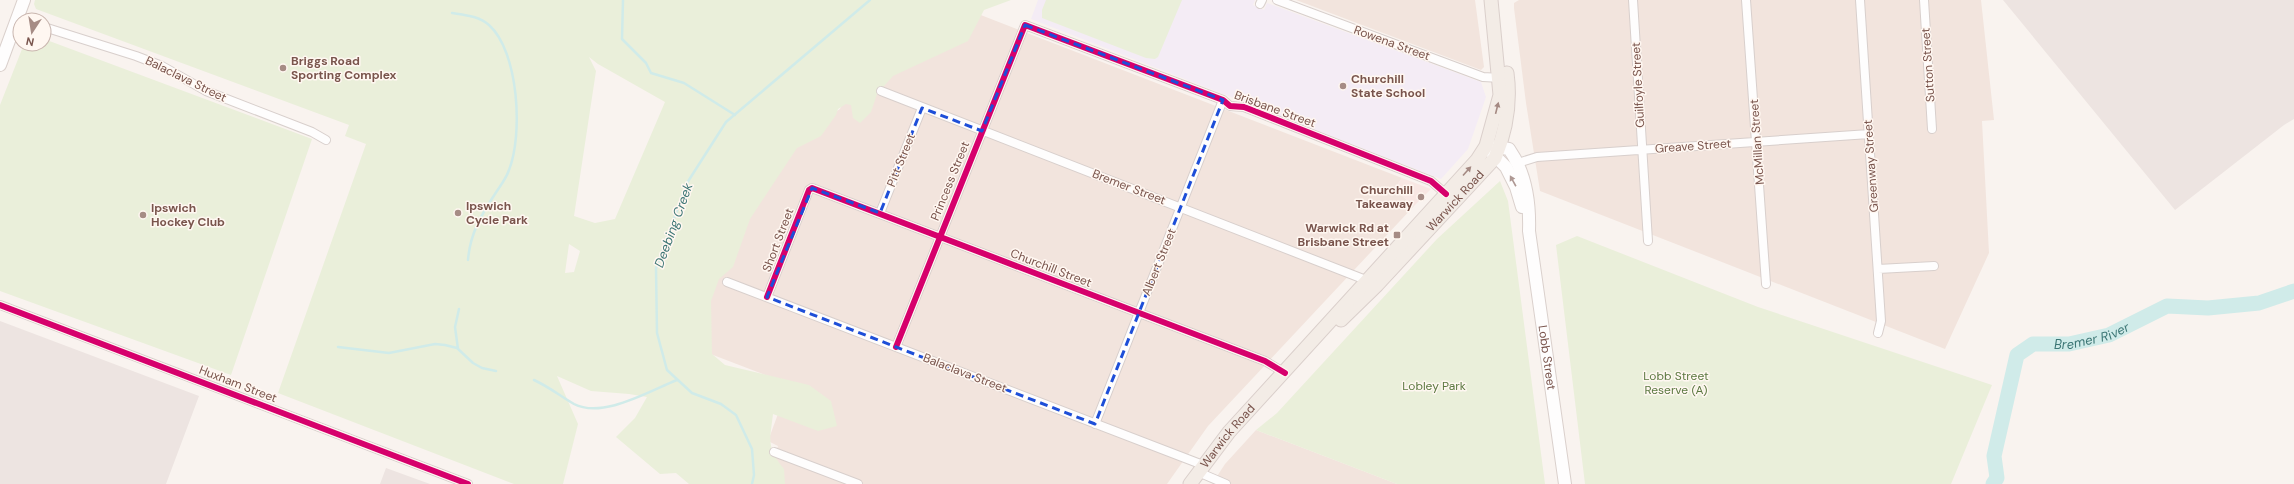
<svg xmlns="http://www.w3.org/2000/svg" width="2294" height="484" font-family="'DM Sans',sans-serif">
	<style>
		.residential { fill: #f2e4dd }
		.commercial { fill: #f8e7e3 }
		.industrial { fill: #ede4e1 }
		.education { fill: #f4ecf5 }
		.green { fill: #eaefda; fill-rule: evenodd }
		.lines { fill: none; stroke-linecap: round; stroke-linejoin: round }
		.stream { stroke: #d0ebe9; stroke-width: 2.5 }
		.river { stroke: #d0ebe9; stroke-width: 15 }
		.street-casing { stroke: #d8cfcc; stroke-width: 10 }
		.secondary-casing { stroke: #dad0cc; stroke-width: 14 }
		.primary-casing { stroke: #dacfcb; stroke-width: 15 }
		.street { stroke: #fefdfd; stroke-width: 8 }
		.secondary { stroke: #fefdfd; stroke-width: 12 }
		.primary { stroke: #f3ece6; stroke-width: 13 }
		.cycleway-casing { stroke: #fff7f1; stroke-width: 8 }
		.cycleway { stroke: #d6006c; stroke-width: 6 }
		.oneway { fill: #a48982 }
		.oneway2 { fill: #ae9893 }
		.marked { fill: none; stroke: #1d4ed8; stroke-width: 3; stroke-dasharray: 8 5; stroke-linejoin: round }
		.poi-dot { fill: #a68c85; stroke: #fff7f1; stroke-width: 1.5 }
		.labels { text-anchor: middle; stroke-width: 3; stroke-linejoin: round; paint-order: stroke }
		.street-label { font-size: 12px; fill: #79544c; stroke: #fff7f1 }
		.poi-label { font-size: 12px; font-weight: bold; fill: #79544c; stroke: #fff7f1; text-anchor: start }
		.park-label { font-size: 12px; fill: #5c7941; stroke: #fff7f1 }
		.water-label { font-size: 13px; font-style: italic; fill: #3c7675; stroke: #fff7f1 }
	</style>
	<rect width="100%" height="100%" fill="#f9f3ef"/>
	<!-- residential -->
	<path class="residential" d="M1296 0H1475L1484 67 1481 70Z
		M1519 0H1981L1994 120 1982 121 1989 253 1945 349 1540 191 1526 103 1514 8V3Z
		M973 12 1402 178 1394 189 1414 206 1208 426 1167 484H768L767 476 778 446 768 441 789 384 661 335 691 185 814 126 840 109 848 86 887 79Z
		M1256 430 1397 484H1212L1225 464Z"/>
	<!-- commercial -->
	<path class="commercial" d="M1402 178 1431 189 1414 206 1394 189Z"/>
	<!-- industrial -->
	<path class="industrial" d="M2003 0H2294V119L2284 125 2175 210Z
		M0 321 199 396 166 484H0Z
		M386 468 430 484H380Z"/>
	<!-- education -->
	<path class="education" d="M1038 0H1255L1253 5 1264 10 1267 3 1481 82 1486 97 1468 149 1441 179 1031 19Z"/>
	<!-- green -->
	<path class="green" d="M35 0H1011L984 10 968 41 893 76 877 94 871 112 860 123 853 118 851 105 846 104 838 109 836 115 821 136 797 148 750 219 733 267 719 279 711 301 712 354 725 365 809 385 831 401 837 426 818 431 773 414C770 440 766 447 784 469L785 484H689L676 473 660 474 616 437 635 418 647 397 629 394 591 391 557 376 578 424 563 484H514L278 393 366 144 345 136 349 125 36 9 34 4ZM589 57 598 64 665 102 615 219 595 223 574 216 596 71ZM569 244 580 251 574 272 565 273Z
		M1046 0H1182L1158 57 1155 59 1146 58 1042 18V10Z
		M44 39 312 139 231 375 0 291V105L24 44H44Z
		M1500 181 1508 201 1545 484H1397L1256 430 1277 413 1437 239Z
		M1577 236 1758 307 1992 385 1951 484H1585L1556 245Z"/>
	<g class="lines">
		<!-- stream -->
		<path class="stream" d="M623 0 622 39 646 63 651 73 684 83 735 115
			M452 13C465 15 479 16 489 25 519 52 523 135 509 170 506 179 500 186 495 194 481 215 470 234 468 260
			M338 347 389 353 435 344 445 345 457 348 473 363 482 368 496 371
			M458 349 455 327 459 309
			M534 380C551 388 560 396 574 404 603 419 649 391 677 380
			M752 484 754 475 752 449 736 415 721 404 692 393 667 370 657 333 656 268 687 183 726 122 870 0"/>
		<!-- river -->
		<path class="river" id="s1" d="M1993 484 1997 478 1994 456 2017 355 2033 344H2069L2109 335 2167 306 2208 308 2259 303 2294 291"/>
		<defs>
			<path id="street" d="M1277 0 1483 77 1501 78
				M1633 0 1648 241
				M1746 0 1766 284
				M1860 0 1881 321 1878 333
				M1924 0 1932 129
				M1260 4 1262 0
				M44 27 136 56 162 66 206 91 312 132 326 140
				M881 91 1371 282
				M1518 163 1537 157 1869 134
				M880 213 922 108
				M1878 269 1934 266
				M727 282 1203 465
				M767 297 809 190 812 188 1265 361 1285 373
				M0 305 468 484
				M896 347 1025 25 1223 100 1230 106 1244 107 1431 181 1446 194
				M1095 424 1223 100
				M774 452 858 484
				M1198 472 1226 484"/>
			<g id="secondary">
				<path d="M0 65 24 0"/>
				<path id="s2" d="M1490 146 1509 149C1526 173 1530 202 1529 231L1565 484"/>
				<path d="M1489 150 1506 167 1516 187 1522 207"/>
			</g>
			<g id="primary">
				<path id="s3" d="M1341 320 1377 285 1495 158C1506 131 1511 102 1507 73"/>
				<path id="s4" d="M1190 484 1229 432 1477 160 1486 146 1500 95 1491 0"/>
			</g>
		</defs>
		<!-- street casing -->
		<use href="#street" class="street-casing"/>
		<!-- secondary casing -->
		<use href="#secondary" class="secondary-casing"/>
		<!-- primary casing -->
		<use href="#primary" class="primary-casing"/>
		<!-- street -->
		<use href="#street" class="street"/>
		<!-- secondary -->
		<use href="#secondary" class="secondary"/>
		<!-- primary -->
		<use href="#primary" class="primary"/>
		<defs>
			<path id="cycleway" d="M767 297 809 190 812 188 1265 361 1285 373
				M0 305 468 484
				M896 347 1025 25 1223 100 1230 106 1244 107 1431 181 1446 194"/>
		</defs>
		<!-- cycleway casing -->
		<use href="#cycleway" class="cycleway-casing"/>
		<!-- cycleway -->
		<use href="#cycleway" class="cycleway"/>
	</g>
	<!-- one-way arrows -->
	<defs><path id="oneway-solid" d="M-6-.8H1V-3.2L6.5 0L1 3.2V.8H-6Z"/></defs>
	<g class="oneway">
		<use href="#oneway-solid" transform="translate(1497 108) rotate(-76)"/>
		<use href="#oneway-solid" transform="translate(1467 171) rotate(-48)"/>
	</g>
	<use class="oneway2" href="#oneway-solid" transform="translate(1513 181) rotate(-119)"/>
	<!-- marked area -->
	<path class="marked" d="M1025 25 1223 100 1095 424 767 297 812 188 880 213 922 108 982 131Z"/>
	<!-- markers -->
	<g class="poi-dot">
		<circle cx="283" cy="68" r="4"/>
		<circle cx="1343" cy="86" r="4"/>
		<circle cx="1421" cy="197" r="4"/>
		<circle cx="458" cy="213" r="4"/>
		<circle cx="143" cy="215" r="4"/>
		<rect x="1393" y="231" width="8" height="8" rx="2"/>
	</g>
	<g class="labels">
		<!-- street labels -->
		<g class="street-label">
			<text transform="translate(1392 43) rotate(20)" y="4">Rowena Street</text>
			<text transform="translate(1928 65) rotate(-94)" y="4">Sutton Street</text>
			<text transform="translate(186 79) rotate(26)" y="4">Balaclava Street</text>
			<text transform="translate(1638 85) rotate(-93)" y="4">Guilfoyle Street</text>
			<text transform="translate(1275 109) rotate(20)" y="4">Brisbane Street</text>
			<text transform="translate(1757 142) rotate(-94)" y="4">McMillan Street</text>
			<text transform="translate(1693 146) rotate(-4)" y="4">Greave Street</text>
			<text transform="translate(901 160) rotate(-68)" y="4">Pitt Street</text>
			<text transform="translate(1871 166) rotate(-94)" y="4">Greenway Street</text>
			<text transform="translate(950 181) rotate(-68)" y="4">Princess Street</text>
			<text transform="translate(1129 187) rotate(21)" y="4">Bremer Street</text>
			<text dy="4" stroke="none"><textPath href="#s3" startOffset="165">Warwick Road</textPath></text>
			<text transform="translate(778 240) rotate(-69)" y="4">Short Street</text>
			<text transform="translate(1159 262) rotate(-68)" y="4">Albert Street</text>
			<text transform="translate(1051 268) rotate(21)" y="4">Churchill Street</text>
			<text dy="4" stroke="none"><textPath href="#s2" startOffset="233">Lobb Street</textPath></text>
			<text transform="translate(965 373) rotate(21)" y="4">Balaclava Street</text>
			<text transform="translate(238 384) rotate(21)" y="4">Huxham Street</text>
			<text dy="4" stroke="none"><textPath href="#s4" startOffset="61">Warwick Road</textPath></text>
		</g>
		<!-- poi labels -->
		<g class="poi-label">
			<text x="291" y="65">Briggs Road<tspan x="291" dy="14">Sporting Complex</tspan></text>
			<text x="1351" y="83">Churchill<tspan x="1351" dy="14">State School</tspan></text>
			<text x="1413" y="194" text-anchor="end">Churchill<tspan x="1413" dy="14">Takeaway</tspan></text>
			<text x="466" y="210">Ipswich<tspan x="466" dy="14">Cycle Park</tspan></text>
			<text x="151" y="212">Ipswich<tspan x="151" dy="14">Hockey Club</tspan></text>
			<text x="1389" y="232" text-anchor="end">Warwick Rd at<tspan x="1389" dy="14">Brisbane Street</tspan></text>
		</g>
		<!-- park labels -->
		<g class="park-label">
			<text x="1676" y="380">Lobb Street<tspan x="1676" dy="14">Reserve (A)</tspan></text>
			<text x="1434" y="390">Lobley Park</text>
		</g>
		<!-- water labels -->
		<g class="water-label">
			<text transform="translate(673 225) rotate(-70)" y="5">Deebing Creek</text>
			<text dy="5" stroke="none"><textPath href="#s1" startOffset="212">Bremer River</textPath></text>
		</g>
	</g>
	<!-- north arrow -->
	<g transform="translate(32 32) rotate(192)"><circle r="19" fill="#fff7f1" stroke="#c9b6af"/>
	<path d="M0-3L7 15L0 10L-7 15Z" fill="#a68c85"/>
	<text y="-6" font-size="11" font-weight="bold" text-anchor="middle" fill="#79544c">N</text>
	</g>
</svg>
